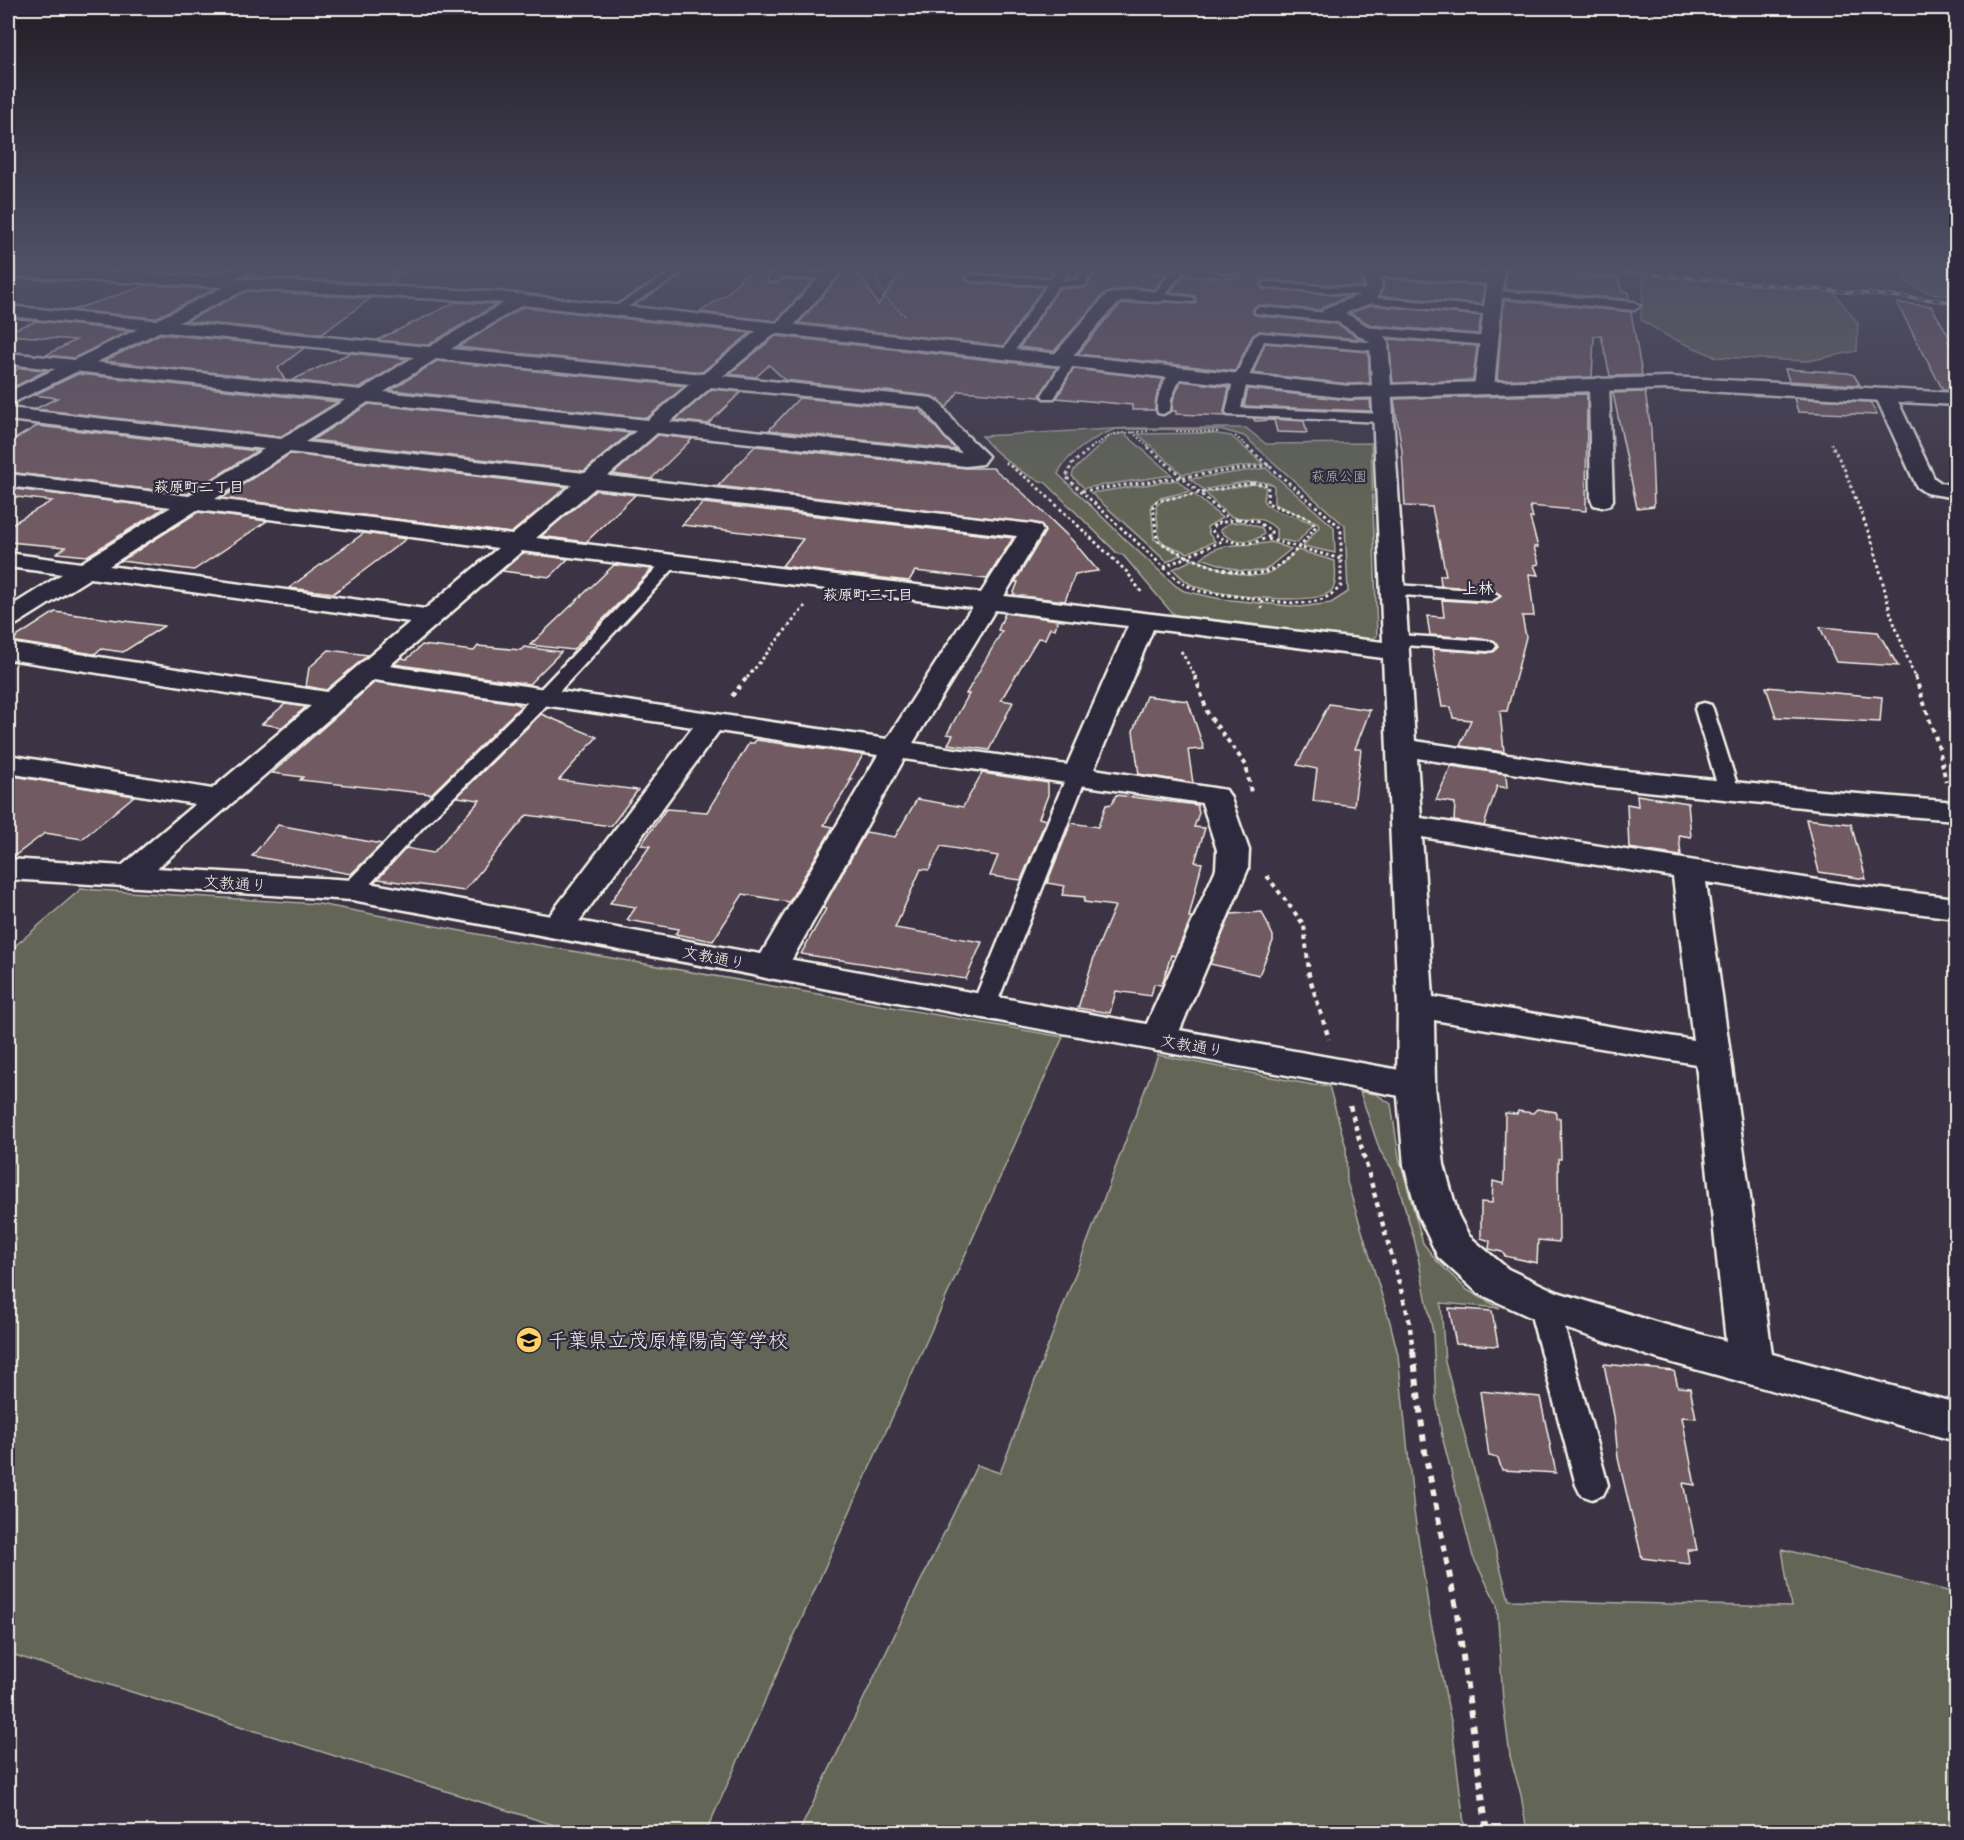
<svg xmlns="http://www.w3.org/2000/svg" width="1964" height="1840" font-family="'Comic Neue','Klee One',sans-serif">
	<style>
		.green { fill: #646657; stroke: #acaca0; stroke-width: 1.5; fill-rule: evenodd }
		.building { fill: #715a62; stroke: #f4f1e8; stroke-width: 1.5 }
		.lines { fill: none; stroke-linecap: round; stroke-linejoin: round }
		.lane-casing { stroke: #f4f1e8; stroke-width: 5 }
		.street-casing { stroke: #f4f1e8; stroke-width: 5 }
		.secondary-casing { stroke: #f4f1e8; stroke-width: 5 }
		.path-far4 { stroke: #f4f1e8; stroke-width: 2; stroke-dasharray: 2 2; stroke-linecap: butt }
		.path-far3 { stroke: #f4f1e8; stroke-width: 3; stroke-dasharray: 3 3; stroke-linecap: butt }
		.path-far2 { stroke: #f4f1e8; stroke-width: 4; stroke-dasharray: 4.5 4.5; stroke-linecap: butt }
		.path-far1 { stroke: #f4f1e8; stroke-width: 4.5; stroke-dasharray: 5 5; stroke-linecap: butt }
		.path { stroke: #f4f1e8; stroke-width: 6; stroke-dasharray: 7 7; stroke-linecap: butt }
		.lane { fill: #2f2a3d; fill-rule: evenodd }
		.street { fill: #2f2a3d; fill-rule: evenodd }
		.secondary { fill: #2f2a3d; fill-rule: evenodd }
		.rail-casing { stroke: #f4f1e8; stroke-width: 4 }
		.rail { stroke: #2f2a3d; stroke-width: 2; stroke-dasharray: 8; stroke-linecap: butt }
		.labels { text-anchor: middle; stroke-width: 4.5; stroke-linejoin: round; paint-order: stroke }
		.far-park-label { font-size: 14px; fill: #bab9ae; stroke: #2f2a3d }
		.far-neighbourhood-label { font-size: 15px; font-weight: bold; fill: #f4f1e8; stroke: #2f2a3d }
		.far-quarter-label { font-size: 16px; font-weight: bold; fill: #f4f1e8; stroke: #2f2a3d }
		.street-label { font-size: 16px; fill: #f4f1e8; stroke: #2f2a3d }
		.near-poi-label { font-size: 20px; fill: #f4f1e8; stroke: #2f2a3d; text-anchor: start }
	</style>
	<rect width="100%" height="100%" fill="#3c3444"/>
	<filter id="ink" filterUnits="userSpaceOnUse"><feTurbulence type="fractalNoise" baseFrequency=".0167" numOctaves="2"/><feDisplacementMap in="SourceGraphic" scale="12" xChannelSelector="R" yChannelSelector="G"/><feConvolveMatrix kernelMatrix="1 2 1 2 8 2 1 2 1" color-interpolation-filters="sRGB"/></filter>
	<g filter="url(#ink)">
		<!-- green -->
		<path class="green" d="M1902 269H1956V296C1937 294 1906 294 1902 269Z
			M1644 275 1833 292 1858 323 1857 351 1808 361 1716 357 1669 337 1641 320Z
			M1129 428H1246L1266 444 1371 443 1377 636 1362 643 1188 621 1172 613 1123 555 1118 554 1045 482C1029 480 992 451 982 436ZM1117 429 1223 430 1244 436 1345 526 1348 592 1331 603 1300 607 1221 599 1184 591 1176 586 1128 542 1058 474C1065 455 1098 434 1117 429Z
			M1124 433 1172 475 1084 488 1072 476 1074 470 1110 436Z
			M1211 433 1231 436 1263 464 1182 474 1138 434Z
			M1266 468 1334 527 1335 553 1303 546 1319 527 1318 523 1274 504V486C1260 475 1221 487 1204 490L1190 479Z
			M1177 480 1191 491 1160 498 1151 505 1154 539 1182 554 1167 562 1091 493Z
			M1254 484H1261L1266 488 1263 500C1270 515 1299 514 1313 524L1297 543 1276 539V529C1259 512 1243 522 1230 516 1222 511 1212 500 1205 492Z
			M1194 494 1222 518 1207 527 1209 534 1215 541 1188 553 1165 544 1159 538 1156 506 1164 499Z
			M1243 522 1262 528 1264 534C1253 544 1229 543 1220 530L1229 523Z
			M1271 542 1291 549 1264 571H1240L1201 558C1223 539 1244 548 1271 542Z
			M1298 550 1335 561C1335 570 1338 586 1330 592 1311 606 1217 596 1194 586 1186 583 1179 575 1173 569L1194 559C1214 566 1253 584 1272 571 1282 565 1289 556 1298 550Z
			M81 889 319 904 509 940 1063 1037 706 1832H576L8 1653V952Z
			M1158 1055 1313 1085 1329 1086 1346 1147 1347 1182 1390 1322 1398 1355 1414 1511 1430 1617 1452 1726 1465 1832H799L977 1465 1000 1473Z
			M1360 1092 1376 1094 1391 1104 1399 1157 1423 1243 1436 1260 1467 1290 1500 1308 1441 1303 1445 1362 1509 1600 1791 1607 1782 1549 1956 1593V1832H1527L1521 1795 1510 1756 1503 1702 1497 1604 1473 1557 1442 1436 1436 1398 1433 1333 1415 1242 1398 1184 1392 1169 1380 1151Z"/>
		<!-- building -->
		<path class="building" d="M256 269H323L405 272 389 284 245 277 253 274Z
			M758 269H824L822 271 779 269 768 275 767 281 769 283H777L783 279 813 281 776 321 700 312 728 293 745 274H751Z
			M846 269H857L878 305 904 269H1056L1050 277 972 273 964 277 972 283 1043 287 1004 346 799 323Z
			M1096 269 1167 274 1154 290 1134 287 1104 294 1054 351 1020 347 1059 288H1085Z
			M1245 269H1359L1363 287 1262 281 1261 287 1263 289 1350 296 1324 306 1321 310 1259 305 1254 307 1253 313 1255 315 1337 324 1361 339 1259 331 1252 336 1235 371 1078 354 1104 322 1122 304 1165 302 1194 304 1196 302 1194 296 1169 292 1183 276 1241 278V273Z
			M1504 269H1554V274L1618 277 1622 291 1628 292 1629 299 1505 290 1506 273Z
			M1382 278 1484 286 1482 304 1380 296 1384 286Z
			M148 285 215 289 155 318 72 310Z
			M247 291 371 298 322 334 186 321Z
			M1504 300 1631 312 1642 375 1610 376 1601 335 1594 336 1592 377 1497 380Z
			M456 302 497 304 428 345 377 340Z
			M1897 303 1931 306 1952 341H1948L1956 362V391L1943 390Z
			M1371 305 1481 316 1478 334 1371 325 1350 313Z
			M523 307 750 333 702 372 458 347Z
			M37 321 129 331 74 358 46 355 76 340 8 335V331Z
			M160 334 304 348 278 368 285 380 104 361Z
			M776 336 1052 367H1057L1040 397 959 391 946 408 940 400 931 396 785 380 769 365 756 377 729 374Z
			M1388 339 1477 346 1473 380 1393 383Z
			M1265 343 1368 352 1370 383 1349 384 1253 373Z
			M350 353 407 359 360 388 292 380Z
			M437 361 685 386 647 418 391 390Z
			M20 368 47 370 8 390V374Z
			M1073 369 1163 379 1157 395 1155 410H1132V405L1057 398Z
			M1785 369 1848 373 1854 375 1860 385 1789 381Z
			M78 374 338 402 280 437 35 409 57 398 34 395Z
			M1181 381 1229 387 1224 412 1226 416 1176 414V411H1172L1173 400Z
			M712 389 741 392 708 424 675 420Z
			M1248 389 1349 400H1370L1371 411 1244 406Z
			M1645 392 1651 429 1654 506 1637 508 1613 393Z
			M1587 394 1586 511 1530 506 1533 518H1530L1538 547H1534L1539 564 1534 565 1538 575 1529 574 1534 616H1522L1526 637 1507 711H1500L1504 752 1460 746 1471 720 1453 718 1451 707H1442L1432 649 1487 653 1495 651 1498 646 1495 641 1487 639 1430 635 1427 616 1444 617 1442 600 1491 603 1501 595 1491 589 1441 586 1440 575H1446L1432 507 1405 506 1402 451 1394 399Z
			M799 398 919 409 956 450 769 430Z
			M1794 398 1870 402 1877 415 1798 412Z
			M369 404 630 433 584 471 312 440Z
			M1253 418 1304 421 1307 433 1277 432 1274 420 1255 421Z
			M37 426 257 451 188 494 8 472V443Z
			M658 435 692 439 651 479 613 474Z
			M755 446 966 468H993L1023 493 1072 540 1098 571 1075 574 1065 601 1013 595 1018 582H1015L1045 532 1041 524 718 486Z
			M290 454 567 487 511 533 222 498Z
			M8 488 164 508 87 556 57 553 66 547 8 542V526L52 501 8 496Z
			M596 490 635 495 586 542 541 536Z
			M703 503 1013 538 987 579 915 571 909 581 822 571 782 566 803 539 682 525Z
			M198 512 267 521 194 570 121 561Z
			M364 533 406 539 334 593 289 588Z
			M523 553 568 559 550 577 502 571Z
			M614 565 652 569 573 650 530 645Z
			M55 612 164 626 123 652 102 649 94 654 10 641Z
			M1005 613 1058 620 1055 629 1050 628 1045 639 1038 638 1001 700 1013 702 989 750 948 744 953 735 947 734 969 694H966L1002 631 998 630Z
			M1820 627 1878 632 1898 666 1836 662Z
			M422 645 474 651 478 646 521 650 524 647 561 652 529 684 394 664 401 658 407 659Z
			M329 650 368 655 326 690 306 686 309 668Z
			M375 682 515 703 521 706 431 794 300 780 303 777 272 773Z
			M1766 687 1882 697 1880 722 1776 717Z
			M1146 696 1188 701 1204 749 1188 750 1193 783 1139 774 1133 731Z
			M285 704 306 707 282 727 262 724Z
			M1329 704 1370 710 1355 749H1361L1354 806 1313 801 1317 769 1297 765Z
			M541 714 597 737 559 780 638 790 611 826 527 815 464 891 378 879 406 848 433 853 480 800 457 797Z
			M756 740 863 755 849 779H852L824 825 833 827 789 902 743 894 713 941 675 934 679 929 627 920 636 907 610 903 650 846 641 845 666 809 707 812 749 743H754Z
			M1451 766 1506 774 1507 788 1497 786 1484 826 1454 821 1455 803 1436 800Z
			M982 773 1048 783V795L1039 818 1046 820 1021 880 990 876 998 856 941 846 929 870 921 869 895 928 982 942 966 979 801 954 826 909 823 908 866 832 895 837 917 799 963 807Z
			M8 775 134 796 82 839 45 833 13 857H8Z
			M1116 795 1197 805 1199 813 1194 827 1205 828 1195 862 1202 863 1189 917H1192L1175 956 1171 955 1162 985 1154 984 1151 996 1116 991 1110 1013 1078 1008 1096 951 1115 906 1084 902 1085 897 1062 895 1065 886 1047 883 1071 823 1098 827 1106 805 1112 804Z
			M1637 795 1688 803 1691 837 1679 835 1681 856 1629 848 1627 804 1638 806Z
			M1806 819 1851 824 1866 879 1819 872Z
			M278 825 382 844 351 874 252 856Z
			M1262 912 1273 936V941L1259 975 1210 964 1231 914Z
			M1537 1109 1556 1112V1118H1560L1561 1159H1558L1559 1242 1538 1240 1537 1263 1505 1256 1502 1252 1489 1249 1490 1241 1481 1238V1202L1492 1203 1493 1181 1504 1184 1505 1113 1517 1114 1518 1111 1533 1113Z
			M1449 1308 1492 1311 1498 1346 1456 1344Z
			M1604 1364 1674 1371 1678 1387 1690 1388 1696 1418 1682 1417 1695 1485 1683 1483 1697 1550H1687L1689 1564 1642 1558 1618 1458 1614 1416Z
			M1480 1391 1540 1397 1556 1473 1502 1470 1498 1458 1489 1456Z"/>
		<g class="lines">
			<defs>
				<path id="lane" d="M1058 269H1066L1068 271 1062 280H1077L1083 269H1094L1085 286H1058L1010 358H1002L1000 355 1047 285 972 281 966 278 972 275 1051 279Z
					M1177 269 1183 272 1165 294 1194 298V302L1153 299V295L1173 270Z
					M1216 269H1243C1237 274 1222 274 1216 269Z
					M674 271 678 272V276L619 312H611L609 310Z
					M779 271 828 274 834 277 828 280 782 277 777 281H769V277Z
					M1267 282 1372 290 1378 293 1372 296 1263 287V283Z
					M1494 291 1634 302 1640 306 1634 310 1490 296V292Z
					M1362 297 1493 307 1499 311 1493 315 1358 302V298Z
					M1259 307 1340 314 1346 318 1340 322 1255 313V309Z
					M1362 327 1489 337 1495 341 1489 345 1358 334 1356 331Z
					M1260 333 1379 343 1385 347 1379 351 1264 341 1247 381 1241 408 1383 414 1390 418 1383 422 1228 415 1226 412 1233 381 1254 337Z
					M1069 358 1075 362 1056 395 1054 398H1044L1042 395 1065 359Z
					M1176 370 1182 374 1171 399 1170 410 1163 414 1158 413C1154 402 1164 374 1176 370Z
					M670 558 676 560 678 563 676 566 542 710 423 827 360 895 352 897 344 895 341 890 344 885 409 819 528 702 664 560Z
					M1394 585 1491 591 1499 596 1491 601 1388 594 1386 590Z
					M1397 635 1487 641 1493 642 1496 646 1493 650 1487 651 1391 644 1388 640 1391 636Z
					M1704 703 1711 705 1713 709 1739 791 1736 795H1722L1719 791 1695 709 1697 705Z
					M1077 769 1084 771 1087 775 995 1008 992 1013 983 1016 974 1013 971 1008 1067 775 1070 771Z
					M1543 1293 1553 1296 1558 1304 1608 1485 1603 1495 1592 1499 1581 1495 1576 1485 1528 1304 1533 1296Z"/>
				<path id="street" d="M130 269H153L151 272 122 282 114 277 116 274Z
					M231 269H254L252 272 207 287 199 282 201 278Z
					M827 269H844L787 333H776L723 376 931 398 939 402 959 428 984 452 988 456 982 464 966 466 657 433 608 476 1032 524 1040 526 1043 531 1004 596 1383 642 1370 342 1322 312 1325 308 1363 294 1366 285 1361 269H1414L1488 274 1490 270H1502L1504 273 1494 388 1491 392H1477L1474 388 1487 284 1379 276 1382 285 1376 301 1345 313 1383 335 1388 342 1415 741 1588 767 1821 791 1956 802V820L1821 809 1588 785 1417 758 1421 818 1849 885 1956 898V918L1849 905 1706 882 1772 1354 1956 1403V1441L1655 1358 1528 1316 1478 1293 1438 1257 1418 1215 1404 1165 1397 1086 1398 1006 1383 658 1153 629 1094 769 1226 790 1230 796 1249 850 1248 869 1176 1039 1171 1047 1158 1051 1145 1047 1140 1039 1216 869 1217 850 1202 803 904 759 787 968 782 976 770 979 758 976 753 968 878 755 719 731 569 935 557 938 545 935 540 928 693 727 374 680 140 883 129 886 118 883 113 876 118 869 195 804 8 773V755L212 789 311 706 8 659V643L327 692 410 622 90 578 17 624 8 626V608L62 574 8 567V553L81 563 171 507 8 486V474L189 496 264 449 8 420V408L281 439 345 400 8 364V353L361 390 414 357 8 316V306L429 347 519 294 525 295 527 299 525 303 451 349 703 374 765 324H776ZM436 359 690 384 648 420 384 392ZM711 387 920 407 925 410 945 436 962 453 670 422ZM368 402 636 431 585 473 305 442ZM289 452 572 485 512 535 215 499ZM595 488 1017 536 981 593 536 538ZM197 510 498 548 425 609 109 566ZM522 551 972 607 887 739 389 666ZM995 610 1128 626 1067 765 913 743ZM1422 837 1673 877 1693 1040 1433 997ZM1434 1020 1696 1064 1726 1341 1655 1322 1557 1292 1508 1269 1469 1236 1458 1215 1444 1165 1435 1086Z
					M1134 289 1163 293 1165 297 1163 301C1149 304 1136 297 1121 302 1112 305 1075 354 1066 365H1052L1050 361 1052 357 1106 295Z
					M1599 378 1606 380 1609 384 1613 500 1610 505 1602 507 1594 505 1591 500 1589 384 1592 380Z
					M1885 389 1892 391 1895 395 1934 478 1941 483 1956 486V498L1926 493 1917 487 1875 395 1878 391Z"/>
				<path id="secondary" d="M8 269H56L497 292 1349 386 1668 377 1956 393V405L1668 389 1349 398 497 302 247 289 8 405V392L224 287 8 276Z
					M8 859 352 880 1416 1073 1429 1077 1435 1086 1429 1095 1416 1099 352 900 8 879Z"/>
			</defs>
			<!-- lane casing -->
			<use href="#lane" class="lane-casing"/>
			<!-- street casing -->
			<use href="#street" class="street-casing"/>
			<!-- secondary casing -->
			<use href="#secondary" class="secondary-casing"/>
			<!-- path-far4 -->
			<path class="path-far4" d="M872 269 884 296 906 317
				M1176 431 1219 432
				M1132 432 1150 448
				M1235 436 1249 448
				M1831 443 1834 448
				M1090 448 1113 434 1150 431"/>
			<!-- path-far3 -->
			<path class="path-far3" d="M1092 447 1072 464 1066 477 1180 582 1199 591 1263 600 1261 609
				M1148 447 1229 519
				M1247 447 1339 526 1341 532V586C1320 609 1291 603 1263 600
				M1833 447 1844 468 1874 547 1891 615 1915 678
				M1005 462 1032 482 1127 572 1142 593
				M1252 483 1268 485 1267 503 1308 518 1316 526C1304 542 1287 563 1268 571 1241 582 1180 556 1157 540L1153 506 1157 501Z
				M1082 491 1270 465
				M1238 519 1256 521 1271 531V535C1253 547 1231 545 1213 533L1212 528 1215 524Z
				M1268 539 1341 559
				M1164 567 1224 540
				M1181 651 1196 678
				M747 678 805 606"/>
			<!-- path-far2 -->
			<path class="path-far2" d="M1195 676 1208 714 1246 765 1251 793
				M1915 676 1939 748 1946 782
				M732 696 748 676
				M1267 876 1304 925 1309 973"/>
			<!-- path-far1 -->
			<path class="path-far1" d="M1308 972 1329 1039
				M1350 1106 1409 1319 1413 1353"/>
			<!-- path -->
			<path class="path" d="M1413 1351 1425 1452 1457 1613 1487 1832"/>
			<!-- lane -->
			<use href="#lane" class="lane"/>
			<!-- street -->
			<use href="#street" class="street"/>
			<!-- secondary -->
			<use href="#secondary" class="secondary"/>
			<defs>
				<path id="rail" d="M1598 269 1956 302"/>
			</defs>
			<!-- rail casing -->
			<use href="#rail" class="rail-casing"/>
			<!-- rail -->
			<use href="#rail" class="rail"/>
		</g>
	</g>
	<!-- sky -->
	<linearGradient id="sky" x2="0" y2="1"><stop stop-color="#211d25"/><stop offset="0.51" stop-color="#505067"/><stop offset="1" stop-color="#505067" stop-opacity="0"/></linearGradient>
	<rect width="1964" height="526" fill="url(#sky)"/>
	<!-- icons -->
	<defs>
		<symbol id="school-disc" viewBox="-11 -11 22 22"><circle r="9.5" fill="#ffd166" stroke="#2f2a3d"/><path d="M0-5L7-2L0 1L-7-2ZM-4 1L0 2.5L4 1V4Q0 6-4 4Z" fill="#111"/></symbol>
	</defs>
	<g fill-rule="evenodd">
		<use href="#school-disc" x="514" y="1325" width="30" height="30"/>
	</g>
	<g class="labels">
		<!-- far-park labels -->
		<g class="far-park-label">
			<text x="1339" y="481">萩原公園</text>
		</g>
		<!-- far-neighbourhood labels -->
		<g class="far-neighbourhood-label">
			<text x="199" y="492">萩原町二丁目</text>
			<text x="868" y="600">萩原町三丁目</text>
		</g>
		<!-- far-quarter labels -->
		<g class="far-quarter-label">
			<text x="1478" y="594">上林</text>
		</g>
		<!-- street labels -->
		<g class="street-label">
			<text transform="translate(235 883) rotate(4)" y="6">文教通り</text>
			<text transform="translate(714 957) rotate(11)" y="6">文教通り</text>
			<text transform="translate(1192 1045) rotate(10)" y="6">文教通り</text>
		</g>
		<!-- near-poi labels -->
		<g class="near-poi-label">
			<text x="548" y="1347">千葉県立茂原樟陽高等学校</text>
		</g>
	</g>
	<!-- margin -->
	<rect width="1964" height="1840" fill="none" stroke="#2f2a3d" stroke-width="30"/>
	<rect x="15" y="15" width="1934" height="1810" fill="none" stroke="#f4f1e8" stroke-width="2" filter="url(#ink)"/>
</svg>
